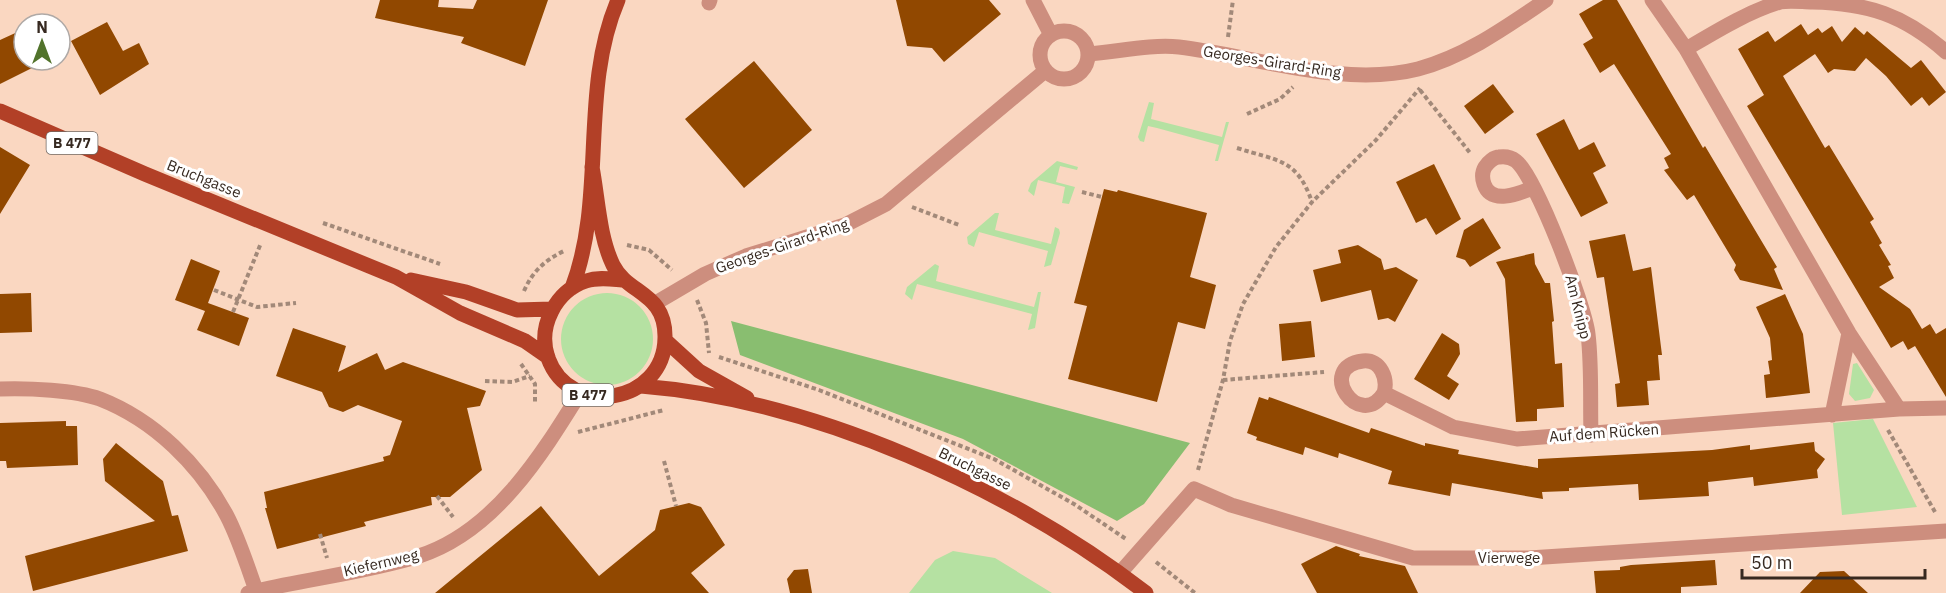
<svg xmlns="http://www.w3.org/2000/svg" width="1946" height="593" font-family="'IBM Plex Sans',sans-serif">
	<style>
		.green { fill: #b5e1a2 }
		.forest { fill: #89be70 }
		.building { fill: #914800 }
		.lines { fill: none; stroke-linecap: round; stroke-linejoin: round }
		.path { stroke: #a28979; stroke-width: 4; stroke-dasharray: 4.5 3; stroke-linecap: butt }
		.minor { stroke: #cd8e7e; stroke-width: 15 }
		.major { stroke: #b24027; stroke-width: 15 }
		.labels { text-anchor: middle; stroke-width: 6; stroke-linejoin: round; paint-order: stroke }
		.shield { fill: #fff; stroke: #726963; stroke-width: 1.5 }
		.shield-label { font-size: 14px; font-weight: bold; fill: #362920 }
		.street-label { font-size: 15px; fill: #362920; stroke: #fff }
	</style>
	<rect width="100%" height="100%" fill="#fad7c1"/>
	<!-- green -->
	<path class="green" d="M1149 102 1154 103 1151 119 1222 137 1226 122H1229L1218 161H1215L1219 145 1157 128 1148 126 1144 142 1140 141 1138 137Z
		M1057 161 1078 167 1077 170 1060 166 1056 182 1075 187 1069 204 1062 203 1065 187 1038 180 1034 196 1028 191 1031 183Z
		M995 213H999L995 230 1051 244 1055 227 1059 229 1060 233 1051 265 1044 267 1048 251 979 232 974 247 968 244 967 237Z
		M935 264 939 266 936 281 1034 307 1038 292H1041L1035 328 1028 330 1032 314 917 284 912 300 905 294 907 287Z
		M561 339a46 46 0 1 1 92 0a46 46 0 1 1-92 0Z
		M1857 363 1874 390 1870 398 1855 401 1849 394 1853 364Z
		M1873 419 1917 507 1842 515 1833 423Z
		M953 551 995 558 1052 593H909L935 560Z"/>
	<!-- forest -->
	<path class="forest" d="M731 321 1190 443 1144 504 1117 521 963 439 740 355Z"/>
	<!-- building -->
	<path class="building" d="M380 0H439L438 7 473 9 477 0H548L525 66 461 43 464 37 375 18Z
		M896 0H989L1001 14 944 62 932 48 907 46Z
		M1603 0H1617L1703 148 1705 146 1777 267 1774 269 1783 290 1740 280 1734 270 1736 265 1694 195 1687 200 1664 170 1669 168 1664 158 1671 154 1614 64 1600 73 1583 44 1593 38 1579 14Z
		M107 22 123 51 139 43 149 64 100 95 71 41Z
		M1801 24 1808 35 1818 28 1822 33 1832 26 1842 42 1855 27 1864 35 1867 31 1911 68 1921 60 1946 92 1929 106 1922 97 1911 106 1886 76 1866 58 1855 71 1834 69 1828 73 1815 54 1783 76 1825 148 1829 145 1874 219 1870 222 1882 243 1879 245 1891 265 1888 266 1894 278 1879 287 1910 309 1922 329 1930 324 1936 334 1946 328V397L1915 346 1908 350 1903 341 1891 348 1747 106 1764 95 1738 49 1768 31 1775 42Z
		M24 29V60H48L0 84V40Z
		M754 61 812 130 744 188 685 119Z
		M1493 84 1514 112 1485 134 1464 106Z
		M1564 119 1579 150 1594 142 1606 166 1593 173 1608 203 1581 217 1536 134Z
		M0 147 30 165 0 214Z
		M1434 164 1461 219 1436 235 1426 218 1416 223 1396 182Z
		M1104 189 1117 192 1118 190 1207 213 1190 277 1216 285 1205 329 1178 322 1157 402 1068 379 1087 306 1074 303Z
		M1483 218 1501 248 1470 267 1465 260 1456 257 1464 230Z
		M1625 234 1633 271 1651 267 1662 355H1658L1660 380 1647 381 1649 405 1617 407 1615 384 1620 383 1604 277 1597 278 1589 241Z
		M1358 245 1381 259 1384 270 1396 267 1418 280 1395 322 1388 318 1378 320 1371 290 1321 302 1313 270 1341 263 1338 250Z
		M1534 253 1535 264 1545 283H1550L1554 321 1552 322 1555 364 1562 363 1564 407 1537 409V421L1516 422 1505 279 1496 262Z
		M191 259 220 271 208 303 249 318 239 346 197 330 205 311 175 300Z
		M31 293 32 332 0 333V294Z
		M1785 294 1803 334 1810 393 1766 398 1764 375 1770 374 1768 361 1772 360 1770 338 1756 307Z
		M1311 321 1315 357 1282 361 1279 324Z
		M293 328 346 346 338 372 377 353 385 370 403 362 486 391 480 406 467 408 482 470 450 497H431L432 505 364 522 366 526 277 549 265 508H267L264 492 384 461 383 457 390 455 402 421 358 405 343 412 329 407 322 392 276 376Z
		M1442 333 1459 344 1460 354 1447 376 1459 384 1449 400 1414 379Z
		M1259 397 1268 400 1269 397 1369 433 1371 428 1425 446V443L1459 450 1458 454 1538 468V459L1712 450 1750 445V450L1814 442 1815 451 1825 459 1817 470 1818 478 1754 486 1753 477 1708 482 1709 496 1639 500 1638 484 1569 488V491L1542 492 1543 499 1452 483 1450 496 1388 484 1392 471 1339 453 1338 458 1305 447 1303 455 1256 440 1257 437 1247 433Z
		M66 421V426H77L78 465 7 468 6 461H0V423Z
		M116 443 163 481 172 516 178 515 188 551 33 591 25 556 155 521 105 481 103 459Z
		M689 503 701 507 725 545 691 573 709 593H435L541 506 599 576 655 530 660 510Z
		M1336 546 1360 554 1359 556 1405 566 1418 593H1317L1301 564Z
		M1715 560 1717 585 1681 587V593H1596L1594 571 1620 570V567L1631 565Z
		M808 569 812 593H790L787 579 794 570Z
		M1844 571 1868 593H1800L1820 572Z"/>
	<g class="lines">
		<!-- path -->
		<path class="path" d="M1228 37 1233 0
			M1420 90 1471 154
			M1247 114 1280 99 1293 87
			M1237 148C1277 161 1297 158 1312 202
			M1082 192 1102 197
			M912 207 959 225
			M323 223 440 264
			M627 245 649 250 672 270
			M214 290 257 307 296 303
			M524 291C532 272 545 260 564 251
			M697 300 706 323 709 353
			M233 312 261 243
			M719 357 819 390 994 459 1074 504 1126 539
			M521 364 535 384V404
			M1223 380 1324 372
			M485 381 512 382 530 376
			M1888 430 1935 512
			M578 432 664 410
			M664 461 676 506
			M1198 470 1223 380 1230 341 1243 304 1276 247 1312 202 1376 140 1420 88
			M437 496 453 517
			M320 534 327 558
			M1156 562 1195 593"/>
		<!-- minor -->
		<path class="minor" d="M1033 0 1051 35
			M1652 0 1686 49 1849 333 1899 409
			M709 3 710 0
			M1040 55a24 24 0 1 1 48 0a24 24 0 1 1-48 0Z
			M1686 49C1715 32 1747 12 1780 2 1790 0 1803 2 1812 2 1868 3 1904 15 1946 52
			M1088 54C1117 52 1150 44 1179 47 1254 56 1343 88 1418 69 1466 56 1506 27 1546 0
			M1532 188C1518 194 1491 205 1484 184 1482 178 1482 172 1485 167 1488 162 1494 157 1499 157 1506 156 1511 157 1516 161 1536 177 1585 306 1588 334 1592 367 1590 402 1591 435
			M654 304 705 274 746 256 845 225 886 204 1045 71
			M0 389C28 388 75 390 100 399 154 420 200 465 227 516 239 539 248 568 257 593
			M1384 393C1359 432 1315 367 1363 361 1381 359 1388 379 1384 393L1453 427 1517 439 1899 409 1946 408
			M1832 415 1849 333
			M1120 573 1194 489 1231 505 1413 558H1529L1946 531
			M248 593C304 579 364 573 419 556 494 532 541 456 580 393"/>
		<!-- major -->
		<path class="major" d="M0 111 145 174 396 277 460 313 525 341 548 357
			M592 167C598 198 599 236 613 265 628 295 666 292 665 338 664 404 570 419 548 358 537 326 556 291 586 281 598 277 610 279 622 280
			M411 280 466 292 517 310 552 309
			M572 288C607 196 579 91 618 0
			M665 340 699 371 747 398
			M641 386C814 400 1010 488 1146 593"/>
	</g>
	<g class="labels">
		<!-- shield labels -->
		<g class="shield">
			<rect x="46.5" y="132" width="51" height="22" rx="4.5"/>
			<rect x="562.5" y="384" width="51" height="22" rx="4.5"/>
		</g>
		<g class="shield-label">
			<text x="72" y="148">B 477</text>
			<text x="588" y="400">B 477</text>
		</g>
		<!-- street labels -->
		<g class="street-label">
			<text transform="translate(1272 62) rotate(9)" y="5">Georges-Girard-Ring</text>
			<text transform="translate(204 179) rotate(22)" y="5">Bruchgasse</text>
			<text transform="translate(782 246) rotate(-19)" y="5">Georges-Girard-Ring</text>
			<text transform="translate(1578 307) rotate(76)" y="5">Am Knipp</text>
			<text transform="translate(1604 433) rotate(-4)" y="5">Auf dem Rücken</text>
			<text transform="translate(975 469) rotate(26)" y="5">Bruchgasse</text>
			<text x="1509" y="563">Vierwege</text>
			<text transform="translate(381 563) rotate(-13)" y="5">Kiefernweg</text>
		</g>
	</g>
	<!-- north arrow -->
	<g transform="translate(42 42)"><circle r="28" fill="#ffffff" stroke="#afa9a6" stroke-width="1.5"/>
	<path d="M0-4.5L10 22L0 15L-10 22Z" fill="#51732b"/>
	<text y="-9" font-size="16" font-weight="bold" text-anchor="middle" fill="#362920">N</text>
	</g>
	<!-- scale -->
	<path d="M1742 569v9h183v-9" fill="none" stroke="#362920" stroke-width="3"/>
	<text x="1751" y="569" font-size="18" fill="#362920" stroke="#ffffff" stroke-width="4.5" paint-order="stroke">50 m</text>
</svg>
